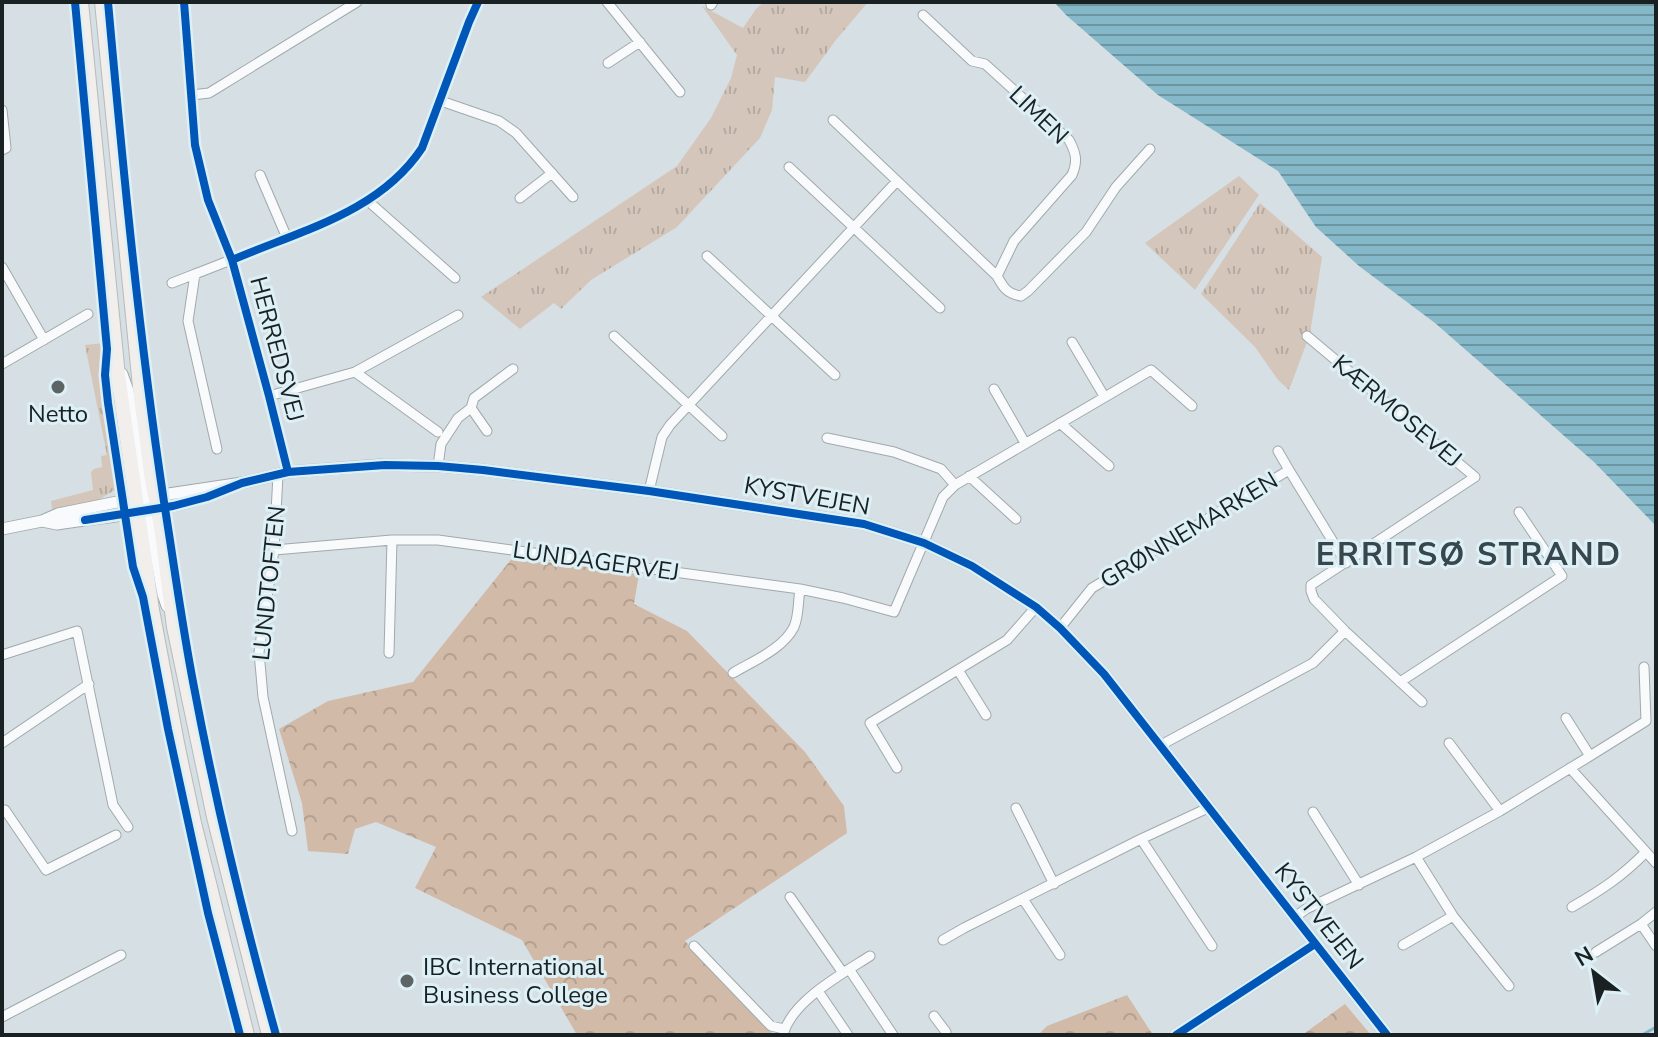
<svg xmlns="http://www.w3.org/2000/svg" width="1658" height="1037" font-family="'Nunito Sans',sans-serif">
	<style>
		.grass { fill: url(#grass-tufts) }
		.forest { fill: url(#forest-crowns) }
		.water { fill: url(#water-rules) }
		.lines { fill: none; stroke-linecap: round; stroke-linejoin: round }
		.stream { stroke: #85b8c8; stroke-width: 3 }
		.minor-casing { stroke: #a1a9ab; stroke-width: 11 }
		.tertiary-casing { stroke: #a1a9ab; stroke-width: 13 }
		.primary-casing { stroke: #b6bbbc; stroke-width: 16 }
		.minor { stroke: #f9fafb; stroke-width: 9 }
		.tertiary { stroke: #f9fafb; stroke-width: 11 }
		.primary { stroke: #f1eeec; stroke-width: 14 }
		.cycleway-casing { stroke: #ddf0f6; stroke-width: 13 }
		.cycleway { stroke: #0057b8; stroke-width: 8 }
		.poi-dot { fill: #5c6466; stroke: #ddf0f6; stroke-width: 3 }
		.labels { text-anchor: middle; stroke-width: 6; stroke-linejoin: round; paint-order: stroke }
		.street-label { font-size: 24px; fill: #1a2123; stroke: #ddf0f6 }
		.poi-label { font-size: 24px; fill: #1a2123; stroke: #ddf0f6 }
		.district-label { font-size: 32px; font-weight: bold; letter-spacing: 2px; fill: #38474d; stroke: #ddf0f6 }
	</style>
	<defs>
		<pattern id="grass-tufts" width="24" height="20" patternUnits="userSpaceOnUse" patternTransform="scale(2)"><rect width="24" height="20" fill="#d5c6bb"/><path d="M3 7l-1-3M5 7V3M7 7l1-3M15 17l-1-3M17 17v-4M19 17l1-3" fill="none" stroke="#b6aaa0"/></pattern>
		<pattern id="forest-crowns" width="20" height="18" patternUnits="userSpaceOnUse" patternTransform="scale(2)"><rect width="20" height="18" fill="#d2baa9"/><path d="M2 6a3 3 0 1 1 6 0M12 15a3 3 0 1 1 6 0" fill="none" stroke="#b4a091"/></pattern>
		<pattern id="water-rules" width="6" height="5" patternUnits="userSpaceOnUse" patternTransform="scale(2)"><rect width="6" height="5" fill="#85b8c8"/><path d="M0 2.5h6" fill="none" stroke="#6c95a2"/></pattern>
	</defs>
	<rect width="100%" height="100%" fill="#d6dfe3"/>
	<!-- grass -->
	<path class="grass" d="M764 2H868L836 40 805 82 775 77 772 110 760 138 677 227 591 280 561 309 554 303 520 329 481 297 677 166 711 118 731 78 737 55 702 6 743 28 756 9Z
		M1239 176 1259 195 1195 290 1145 243Z
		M1260 203 1322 257 1310 334 1289 390 1278 380 1255 347 1201 294Z
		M104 343 102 365 115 490 96 501 52 509 51 501 93 490 91 472 94 469 102 467 101 456 107 455 85 345Z"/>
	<!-- forest -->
	<path class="forest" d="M513 557 639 574 634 604 687 631 805 752 844 806 847 833 685 941 774 1035H577L522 940 415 888 436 847 376 822 355 829 348 854 308 851 302 803 279 729 328 701 413 682Z
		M1127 995 1153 1035H1038L1047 1026Z
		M1345 1004 1371 1035H1302Z"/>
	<!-- water -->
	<path class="water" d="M1054 2H1656V526L1594 462 1435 323 1359 266 1316 227 1278 171 1158 95 1066 15Z"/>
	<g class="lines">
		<!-- stream -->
		<path class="stream" d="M1642 1035 1656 1027"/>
		<defs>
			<path id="minor" d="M184 2 195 145 208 200 232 260 269 396 288 472
				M607 2 680 92
				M711 5 713 2
				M923 15 972 61 985 64 1069 140C1076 153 1078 161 1072 175L1014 241 997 276
				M608 63 640 42
				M192 95 209 93 357 2
				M441 101 499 121 516 133 573 197
				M2 110 6 148 2 150
				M833 120 997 276C1003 287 1007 294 1021 296L1028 291 1086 232 1116 187 1150 149
				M789 167 940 308
				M260 175 287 238
				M520 198 552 173
				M368 201 455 278
				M707 256 835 375
				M2 267 44 340
				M172 283 195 274
				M614 336 722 436
				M1307 336 1475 477 1311 585V591L1314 599 1345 631 1422 702
				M1072 342 1104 396
				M2 364 88 314
				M355 372 438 432
				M994 389 1025 443
				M269 396 355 372 458 315
				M471 408 487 431
				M1060 423 1109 466
				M827 438 894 452 941 469 955 485
				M217 449 188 321 195 274C221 264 248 253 275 243 330 221 388 200 422 148L469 22 478 2
				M1278 451 1289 470
				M438 466 441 444 458 418 471 408 474 398 513 369
				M278 475 274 550 259 652 263 697 292 831
				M969 476 1016 519
				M649 491 662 437 670 425 897 181
				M274 550 392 540H438L800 589 843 598 894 612 943 497 955 485 1151 370 1192 406
				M1060 628 1092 588 1289 470 1346 563
				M389 653 392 540
				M2 655 77 631 113 805 128 827
				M958 670 986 715
				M733 673C753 661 783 649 794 627 799 616 798 601 800 589
				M1400 682 1562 576 1519 512
				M2 743 89 684
				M1449 743 1500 811
				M1161 745 1313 663 1345 631
				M1590 756 1646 721 1644 667
				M897 768 870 723 1007 640 1036 607
				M1570 768 1656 863
				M1016 808 1054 884
				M2 812 5 810 46 870 116 835
				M1313 812 1359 885
				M1141 839 1212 946
				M1416 857 1453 916 1509 986
				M790 897 843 973
				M1023 899 1060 955
				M1572 907C1603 889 1621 877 1646 852
				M1295 917 1306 909 1416 857 1500 811 1590 756 1566 718
				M1641 924 1656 946
				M943 940 964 928 1141 839 1210 807
				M1403 945 1453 916
				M694 946 771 1026 784 1029
				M1596 952 1641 924 1656 912
				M849 969 893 1035
				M818 991 848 1035
				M934 1016 946 1032 945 1035
				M2 1017 121 955
				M784 1032C794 1000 842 974 870 956"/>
			<path id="tertiary" d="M122 374 128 391 145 498 148 501
				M144 507 148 511 163 594 167 606
				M42 521 57 524C112 516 169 512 221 491
				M2 529 42 521 58 514 122 501 242 483 288 472 381 465 438 466 483 470 649 491 864 524 924 543 972 566 1036 607 1060 628 1104 674 1387 1035
				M1176 1035 1315 944"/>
			<path id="primary" d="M81 2 118 376 152 610 178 748 194 823 247 1035
				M102 2 141 397 152 480 161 526 174 627 214 817 269 1035"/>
		</defs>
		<!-- minor casing -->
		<use href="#minor" class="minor-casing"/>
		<!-- tertiary casing -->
		<use href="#tertiary" class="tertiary-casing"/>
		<!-- primary casing -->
		<use href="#primary" class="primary-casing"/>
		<!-- minor -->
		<use href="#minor" class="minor"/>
		<!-- tertiary -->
		<use href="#tertiary" class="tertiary"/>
		<!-- primary -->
		<use href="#primary" class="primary"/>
		<defs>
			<path id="cycleway" d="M75 2 107 349 105 375 108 403 133 567 143 597 168 729 208 913 240 1035
				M108 2C123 169 139 336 164 502 174 564 182 626 194 687 216 804 244 920 276 1035
				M184 2 195 145 208 200 232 260 269 396 288 472
				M232 260C299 231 379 213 422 148L469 22 478 2
				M85 520 173 506 207 497 242 483 288 472 385 465 438 466 483 470 649 491 864 524 924 543 972 566 1036 607 1060 628 1104 674 1387 1035
				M1176 1035 1315 944"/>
		</defs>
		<!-- cycleway casing -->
		<use href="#cycleway" class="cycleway-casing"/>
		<!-- cycleway -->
		<use href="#cycleway" class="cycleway"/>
	</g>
	<!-- markers -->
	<g class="poi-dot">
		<circle cx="58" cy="387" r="8"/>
		<circle cx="407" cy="981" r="8"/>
	</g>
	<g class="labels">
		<!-- street labels -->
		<g class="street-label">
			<text transform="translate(1039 115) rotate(44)" y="8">LIMEN</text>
			<text transform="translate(277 349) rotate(75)" y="8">HERREDSVEJ</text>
			<text transform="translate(1397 411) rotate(40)" y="8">KÆRMOSEVEJ</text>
			<text transform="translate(807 496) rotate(10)" y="8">KYSTVEJEN</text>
			<text transform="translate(1189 530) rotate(-31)" y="8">GRØNNEMARKEN</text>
			<text transform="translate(596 561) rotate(8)" y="8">LUNDAGERVEJ</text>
			<text transform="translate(269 583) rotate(-84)" y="8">LUNDTOFTEN</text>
			<text transform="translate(1319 916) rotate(52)" y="8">KYSTVEJEN</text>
		</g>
		<!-- poi labels -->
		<g class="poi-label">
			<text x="58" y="422">Netto</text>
			<text x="423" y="975" text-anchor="start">IBC International<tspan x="423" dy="28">Business College</tspan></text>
		</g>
		<!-- district labels -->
		<g class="district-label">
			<text x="1469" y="565">ERRITSØ STRAND</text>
		</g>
	</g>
	<!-- border -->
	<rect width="1658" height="1037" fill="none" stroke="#1a2123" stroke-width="8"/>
	<!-- north arrow -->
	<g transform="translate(1594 973) rotate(329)" stroke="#ddf0f6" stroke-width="6" paint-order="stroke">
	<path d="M0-6L14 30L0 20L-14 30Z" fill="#1a2123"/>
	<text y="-12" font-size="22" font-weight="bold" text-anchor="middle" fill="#1a2123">N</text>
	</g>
</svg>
